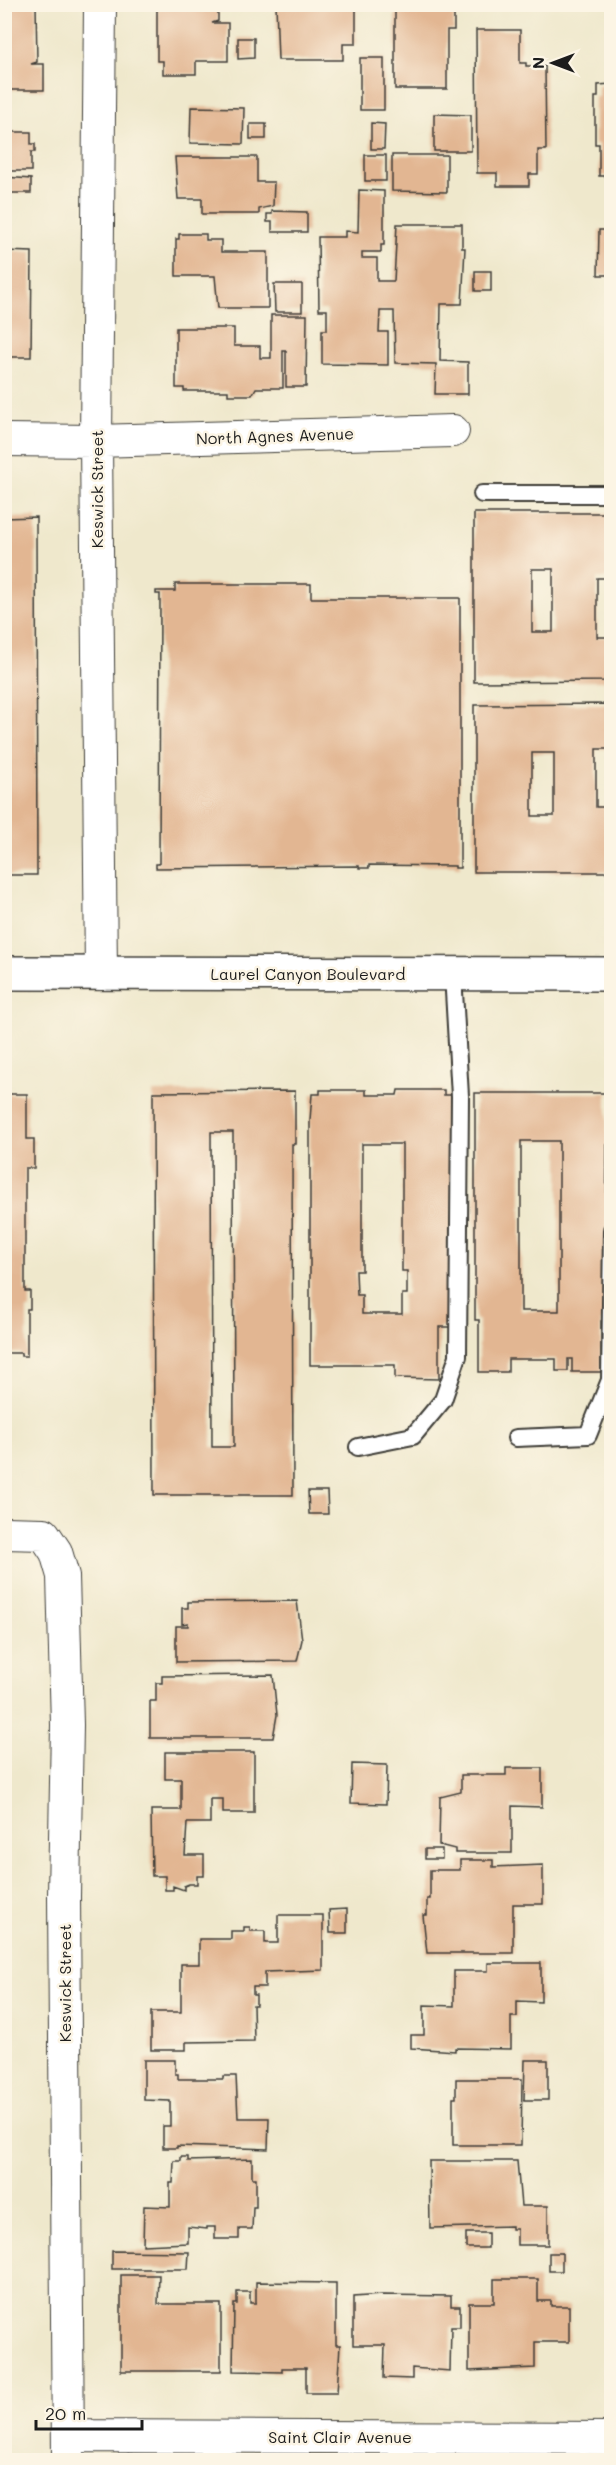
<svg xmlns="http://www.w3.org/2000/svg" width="616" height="2465" font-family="Mali,sans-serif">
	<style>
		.building { fill: #e2b692; fill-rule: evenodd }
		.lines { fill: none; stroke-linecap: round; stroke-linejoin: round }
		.service-casing { stroke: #3c3b36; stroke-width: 20 }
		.minor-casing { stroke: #3c3b36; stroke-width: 34 }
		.primary-casing { stroke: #3c3b36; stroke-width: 36 }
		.service { stroke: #fff; stroke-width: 16 }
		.minor { stroke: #fff; stroke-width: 32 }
		.primary { stroke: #fff; stroke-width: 33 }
		.labels { text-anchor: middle; stroke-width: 5; stroke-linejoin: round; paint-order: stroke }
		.street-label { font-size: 16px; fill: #1c1c1c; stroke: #fcf5e5 }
	</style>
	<rect width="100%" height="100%" fill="#fcf5e5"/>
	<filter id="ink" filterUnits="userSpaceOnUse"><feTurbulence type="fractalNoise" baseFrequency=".0167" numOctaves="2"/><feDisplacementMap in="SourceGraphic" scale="12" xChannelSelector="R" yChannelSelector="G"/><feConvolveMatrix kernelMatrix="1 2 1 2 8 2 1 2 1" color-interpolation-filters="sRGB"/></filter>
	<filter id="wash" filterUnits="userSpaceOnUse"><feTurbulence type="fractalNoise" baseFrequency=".008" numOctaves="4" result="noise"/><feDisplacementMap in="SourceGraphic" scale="24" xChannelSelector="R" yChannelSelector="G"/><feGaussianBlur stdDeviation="1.35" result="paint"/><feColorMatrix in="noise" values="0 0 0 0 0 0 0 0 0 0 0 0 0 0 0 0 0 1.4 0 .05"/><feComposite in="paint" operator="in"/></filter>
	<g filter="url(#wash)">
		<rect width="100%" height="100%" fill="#efe8cc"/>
		<g id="blocks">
			<!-- building -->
			<path class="building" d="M4 4H36L37 62 31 64H44V90H7Z
				M157 4H218V21L212 23H228V61H196V74H163V61H157Z
				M276 4H356V44H343V60H278Z
				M395 4H447V9H454V30H447V89H395Z
				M476 30H520V63H526V66H545L546 150H538V174H529V186H497V173H477Z
				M238 38H254V58L238 59Z
				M360 58H384V110H360Z
				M612 84V176H599V144H595V97H598V85Z
				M191 107 244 108 243 144 190 143Z
				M434 114 471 115V151H434Z
				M371 123 385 124 384 149H371Z
				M250 124H266V139H250Z
				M4 132H31V144H35V152H31V171H4Z
				M365 155H386V181H365Z
				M392 155H447V192L392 191Z
				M175 157H257V182H274L273 206 259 209V214H202V199H178Z
				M4 177 31 179V193H11V187H4Z
				M359 190 384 191V245H381V252H362V258H377V281H394L397 224H462V248H465L462 304H441L440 361 468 362V394H435L436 364 395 363 394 311H380L379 332H388V365L322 364V330H327V310H319L318 237H345V231L358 232Z
				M272 211 307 212V232H272V222H267V214H272Z
				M599 230H612V275H598Z
				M179 234H206V240H221V252H268V308H218L215 276H176V239H179Z
				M4 251 32 252 31 357H4Z
				M475 271H491V291H475Z
				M274 284H302V312H275Z
				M271 315H307L306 387H286V351H283V388H256L252 395H228V391H184V388H176V328H234V346H260V358H271Z
				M608 339H612V366H609Z
				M474 513H612V578H597V637H612V681L474 682ZM532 569H553V632H532Z
				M36 517 37 875H4V518Z
				M175 584H311V598H460V868H455V866L369 865V868H359V866L156 868V864H159L160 594H156V591H175Z
				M612 704V749H596V807H612V872H474V705ZM532 753H554V816H532Z
				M320 1090H366V1095H397L398 1090H444V1095H451V1121H454L453 1327H439V1379L395 1378V1365H310V1120L312 1094H320ZM362 1144H402V1271H407V1294H402V1314H362V1295H357L356 1271H362Z
				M295 1091V1144H292L293 1495H154L153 1092ZM211 1132H233L234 1447H212Z
				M475 1093H607L606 1321H601V1372H572V1359H568V1371H556V1359H508V1372H479V1320H475ZM521 1141H559V1311H521Z
				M6 1094H27V1139H34V1168H25V1291H30V1309H27V1356H21V1353H4Z
				M308 1491H327L328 1514H309Z
				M297 1601 302 1640 297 1661 176 1662V1626H188V1623L182 1624V1608H188V1602Z
				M273 1675 277 1715 273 1738H150V1701H156V1683H162V1676Z
				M165 1752H254V1813H223V1799H210V1823H187L185 1855H204V1876H197V1884H189L184 1886V1890L173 1886V1890H165V1876H152L151 1810H181V1779H165Z
				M352 1764 387 1765 386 1804 351 1803Z
				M506 1768H542V1807L512 1806V1853H455V1849L439 1845 440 1797 461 1792V1775H506Z
				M425 1849H442V1859H425Z
				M460 1860H493V1867L543 1865V1904H513V1953H427L423 1915H427V1899H430V1870H460Z
				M347 1909V1933H330L329 1910Z
				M278 1915H323V1970L265 1972V1987H253V1995H256V2005H253L254 2041 186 2042V2050H151V2012H181V1964H199V1939H231V1931H244V1927H250V1931H265V1943H278Z
				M488 1963H541V2002L517 2001V2017H511V2049L455 2048V2051L411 2048V2035H424V2005L454 2006V1971H488Z
				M144 2060H175V2074H178V2079H223V2076H236L238 2118H269L268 2149 177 2146V2148H163V2126H170V2101L144 2100Z
				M525 2060H548V2100H524Z
				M456 2079H522L521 2145H453V2098H456Z
				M181 2157H188V2161L252 2159V2178H256V2207H253L252 2229H239V2239H215V2227H207V2229L188 2227V2243L143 2245 144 2206 170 2207V2183H173L174 2161H181Z
				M429 2161H517L521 2206H548V2245H517V2229H512V2226L430 2228Z
				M466 2233H488V2248H466Z
				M112 2251 189 2252 188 2269H112Z
				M549 2253H562V2271H549Z
				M121 2275H159L158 2304H221V2371H121Z
				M494 2279H538V2301H551V2306H569V2342H535V2368L469 2371V2303H494Z
				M256 2282 336 2283V2345H340L337 2393H306V2368H282V2372L233 2371 234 2304H237V2292H250V2303H256Z
				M382 2295 451 2296V2306H460V2327H451L450 2371 412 2368V2379L384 2378 385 2345H353V2297Z"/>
		</g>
	</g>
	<g filter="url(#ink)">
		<use href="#blocks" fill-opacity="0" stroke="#3c3b36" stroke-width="1.5"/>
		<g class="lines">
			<defs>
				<path id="service" d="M482 494H612
					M516 1438 588 1435 610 1380 612 1230
					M358 1447 413 1436 443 1400 458 1356 460 1096 453 974"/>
				<path id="minor" d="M100 4 96 441 101 974
					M4 440 96 441 453 431
					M4 1533 44 1534 56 1552 63 1576 67 1725 64 1896 68 2460
					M68 2436 612 2438"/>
				<path id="primary" d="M4 973 612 974"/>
			</defs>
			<!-- service casing -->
			<use href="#service" class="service-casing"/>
			<!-- minor casing -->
			<use href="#minor" class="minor-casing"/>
			<!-- primary casing -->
			<use href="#primary" class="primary-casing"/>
			<!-- service -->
			<use href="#service" class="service"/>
			<!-- minor -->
			<use href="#minor" class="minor"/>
			<!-- primary -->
			<use href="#primary" class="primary"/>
		</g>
	</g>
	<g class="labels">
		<!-- street labels -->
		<g class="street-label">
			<text transform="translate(275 436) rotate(-2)" y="6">North Agnes Avenue</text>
			<text transform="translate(97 489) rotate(-90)" y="6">Keswick Street</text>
			<text x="308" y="980">Laurel Canyon Boulevard</text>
			<text transform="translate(65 1983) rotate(-90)" y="6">Keswick Street</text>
			<text x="340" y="2443">Saint Clair Avenue</text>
		</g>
	</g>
	<!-- margin -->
	<rect width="616" height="2465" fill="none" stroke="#fcf5e5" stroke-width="24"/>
	<!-- north arrow -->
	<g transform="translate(553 63) rotate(270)" stroke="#fcf5e5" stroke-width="4.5" paint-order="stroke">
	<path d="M0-4.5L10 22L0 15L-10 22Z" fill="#1c1c1c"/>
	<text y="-9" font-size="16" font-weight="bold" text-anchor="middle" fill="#1c1c1c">N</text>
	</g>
	<!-- scale -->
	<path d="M36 2420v9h106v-9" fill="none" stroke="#1c1c1c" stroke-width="3"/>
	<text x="45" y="2420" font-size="18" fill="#1c1c1c" stroke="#fcf5e5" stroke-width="4.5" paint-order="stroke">20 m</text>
</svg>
